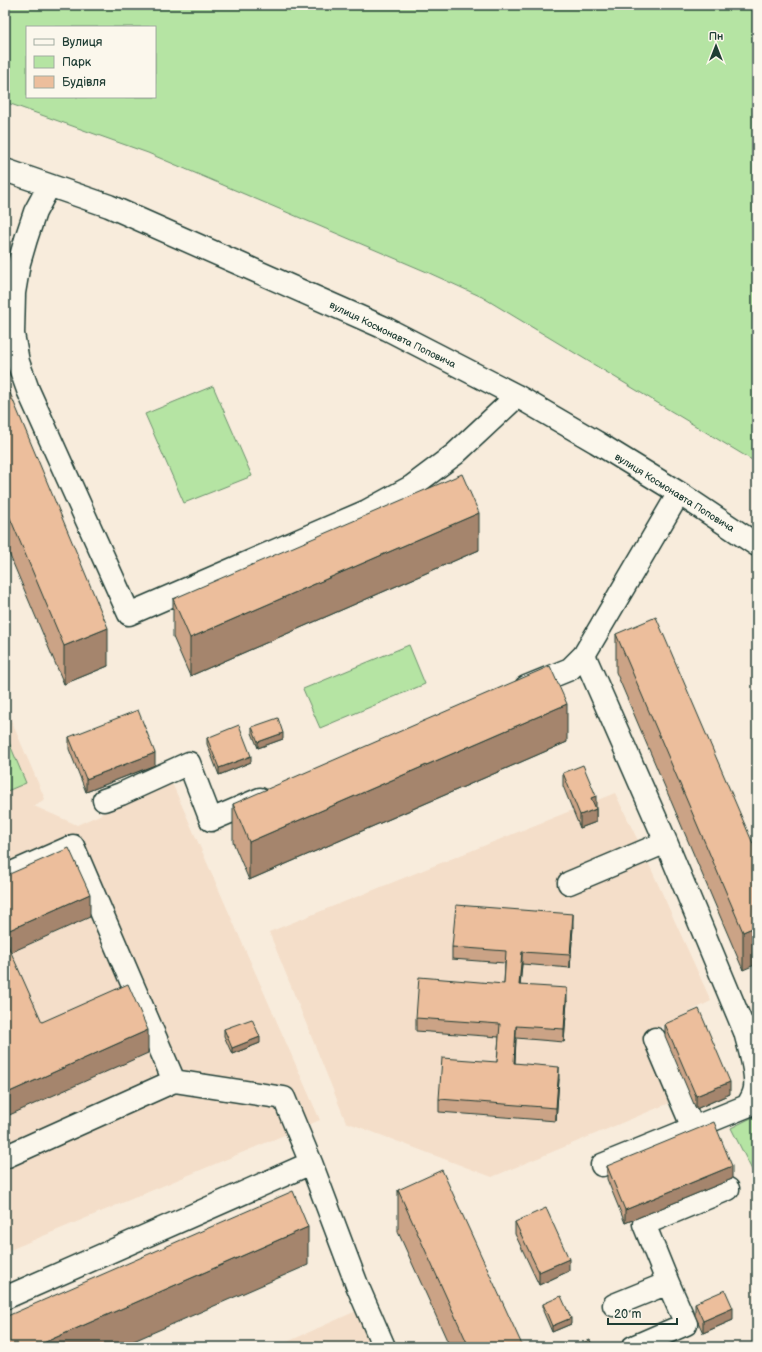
<svg xmlns="http://www.w3.org/2000/svg" width="762" height="1352" font-family="'Balsamiq Sans',sans-serif">
	<style>
		.built { fill: #f4dec9 }
		.green { fill: #b5e4a3; stroke: #6a906c; fill-rule: evenodd }
		.lines { fill: none; stroke-linecap: round; stroke-linejoin: round }
		.minor-casing { stroke: #1f3d34; stroke-width: 25 }
		.minor { stroke: #fbf7ec; stroke-width: 22 }
		.wall { fill: #cba386; stroke: #1f3d34 }
		.shaded-wall { fill: #a5856d; stroke: #1f3d34 }
		.building { fill: #ecbe9c; stroke: #1f3d34 }
		.labels { text-anchor: middle; stroke-width: 3; stroke-linejoin: round; paint-order: stroke }
		.street-label { font-size: 10px; fill: #1f3d34; stroke: #fbf7ec }
	</style>
	<rect width="100%" height="100%" fill="#f8ecdc"/>
	<filter id="ink" filterUnits="userSpaceOnUse"><feTurbulence type="fractalNoise" baseFrequency=".025" numOctaves="2"/><feDisplacementMap in="SourceGraphic" scale="8" xChannelSelector="R" yChannelSelector="G"/><feConvolveMatrix kernelMatrix="1 2 1 2 8 2 1 2 1" color-interpolation-filters="sRGB"/></filter>
	<g filter="url(#ink)">
		<!-- built -->
		<path class="built" d="M5 706 45 799 34 806 77 825 172 783 320 1120 5 1252Z
			M615 793 643 851 711 1001 648 1033 679 1099 492 1177 346 1122 269 932Z
			M374 1303 393 1347H276Z"/>
		<!-- green -->
		<path class="green" d="M5 5H757V463L482 297 427 272 148 153 5 102ZM27 27H155V97H27Z
			M213 386 252 476 184 503 145 414Z
			M409 645 425 684 320 728 303 689Z
			M5 733 26 783 5 792Z
			M757 1115V1180L731 1128Z"/>
		<g class="lines">
			<defs>
				<path id="minor" d="M5 170 109 206 387 329 517 396 596 442 679 493 757 545
					M49 186 35 212 26 239 19 263 14 293 13 334 18 362 28 390 129 614 367 511 411 487 455 454 517 396
					M584 655 666 842 745 1032 757 1027
					M526 687 570 669 584 655 679 493
					M104 800 121 794 189 763 211 820 260 799
					M5 876 73 846 174 1081
					M569 883 666 842
					M655 1039 693 1128
					M5 1157 174 1081 284 1098 311 1163 357 1285 384 1347
					M602 1165 747 1106C751 1100 754 1095 755 1088 757 1072 749 1048 745 1032
					M5 1298 311 1163
					M614 1305 668 1283 644 1224 728 1189
					M633 1347 686 1324 668 1283"/>
			</defs>
			<!-- minor casing -->
			<use href="#minor" class="minor-casing"/>
			<!-- minor -->
			<use href="#minor" class="minor"/>
		</g>
		<!-- wall -->
		<path class="wall" d="M5 381 108 666 64 684 5 544Z
			M479 550 190 676 173 637V599Z
			M616 634 757 853 743 970 616 672Z
			M252 727 283 739 258 748 252 733Z
			M69 737 155 765 86 792 69 749Z
			M207 738 251 762 219 775 207 744Z
			M567 742 249 880 233 842V804Z
			M563 773 596 809V822L580 828 563 786Z
			M573 927 570 968 522 964 520 985 567 1001 564 1042 516 1038 515 1063 559 1079 556 1121 439 1112V1099L497 1062 499 1037 416 1031V1018L504 984 505 963 452 959V947Z
			M665 1024 730 1094 696 1109 665 1036Z
			M224 1029 260 1043 232 1054 224 1036Z
			M607 1166 732 1179 625 1223 607 1179Z
			M398 1190 523 1347H450L398 1232Z
			M515 1222 569 1271 539 1285 515 1234Z
			M695 1303 733 1320 703 1333 695 1315Z
			M543 1304 571 1324 552 1332 543 1311Z"/>
		<!-- shaded-wall -->
		<path class="shaded-wall" d="M479 513V550L190 676V638Z
			M108 628V666L64 684V646Z
			M567 704V742L249 880V842Z
			M283 733V739L258 748V742Z
			M155 753V765L86 792V779Z
			M251 756V762L219 775V768Z
			M596 796V809L591 811V798Z
			M596 809V822L580 828V815Z
			M90 894V917L5 955V932Z
			M573 914V927L570 968V955Z
			M757 926V964L743 970V932Z
			M522 952V964L519 997V985Z
			M567 988V1001L564 1042V1029Z
			M516 1026V1038L514 1075V1063Z
			M148 1030V1053L5 1117V1094Z
			M260 1037V1043L232 1054V1048Z
			M559 1067V1079L556 1121V1108Z
			M730 1082V1094L696 1109V1096Z
			M732 1166V1179L625 1223V1210Z
			M308 1227V1265L120 1347H34Z
			M569 1259V1271L539 1285V1272Z
			M733 1308V1320L703 1333V1321Z
			M571 1318V1324L552 1332V1326Z"/>
		<!-- building -->
		<path class="building" d="M5 381 108 628 64 646 5 506Z
			M462 474 479 513 190 638 173 599Z
			M656 617 757 853V926L743 932 616 634Z
			M550 666 567 704 249 842 233 804Z
			M138 710 155 753 86 779 69 737Z
			M278 718 283 733 258 742 252 727Z
			M239 725 251 756 219 768 207 738Z
			M583 765 596 796 591 798 596 809 580 815 563 773Z
			M69 848 90 894 5 932V876Z
			M456 905 573 914 570 955 522 952 519 985 567 988 564 1029 516 1026 514 1063 559 1067 556 1108 439 1099 442 1058 497 1062 500 1024 416 1018 419 977 504 984 506 951 452 947Z
			M5 939 42 1022 128 984 148 1030 5 1094Z
			M699 1009 730 1082 696 1096 665 1024Z
			M252 1019 260 1037 232 1048 224 1029Z
			M714 1122 732 1166 625 1210 607 1166Z
			M442 1170 523 1347H469L398 1190Z
			M293 1191 308 1227 34 1347H5V1317Z
			M546 1208 569 1259 539 1272 515 1222Z
			M725 1290 733 1308 703 1321 695 1303Z
			M561 1296 571 1318 552 1326 543 1304Z
			M590 1340 593 1347H577L576 1346Z"/>
	</g>
	<g class="labels">
		<!-- street labels -->
		<g class="street-label">
			<text transform="translate(393 334) rotate(26)" y="4">вулиця Космонавта Поповича</text>
			<text transform="translate(675 492) rotate(32)" y="4">вулиця Космонавта Поповича</text>
		</g>
	</g>
	<!-- margin -->
	<rect width="762" height="1352" fill="none" stroke="#fbf7ec" stroke-width="20"/>
	<rect x="10" y="10" width="742" height="1332" fill="none" stroke="#1f3d34" stroke-width="1.5" filter="url(#ink)"/>
	<!-- legend -->
	<rect x="26" y="26" width="130" height="72" fill="#fbf7ec" stroke="#a3ada2"/>
	<rect x="34" y="39" width="20" height="6" fill="#fbf7ec" stroke="#a3ada2"/>
	<text x="62" y="46" font-size="12" fill="#1f3d34">Вулиця</text>
	<rect x="34" y="56" width="20" height="12" fill="#b5e4a3" stroke="#a3ada2"/>
	<text x="62" y="66" font-size="12" fill="#1f3d34">Парк</text>
	<rect x="34" y="76" width="20" height="12" fill="#ecbe9c" stroke="#a3ada2"/>
	<text x="62" y="86" font-size="12" fill="#1f3d34">Будівля</text>
	<!-- north arrow -->
	<g transform="translate(716 46)" stroke="#fbf7ec" stroke-width="3" paint-order="stroke">
	<path d="M0-3L7 15L0 10L-7 15Z" fill="#1f3d34"/>
	<text y="-6" font-size="11" font-weight="bold" text-anchor="middle" fill="#1f3d34">Пн</text>
	</g>
	<!-- scale -->
	<path d="M608 1318v6h69v-6" fill="none" stroke="#1f3d34" stroke-width="2"/>
	<text x="614" y="1318" font-size="12" fill="#1f3d34" stroke="#fbf7ec" stroke-width="3" paint-order="stroke">20 m</text>
</svg>
